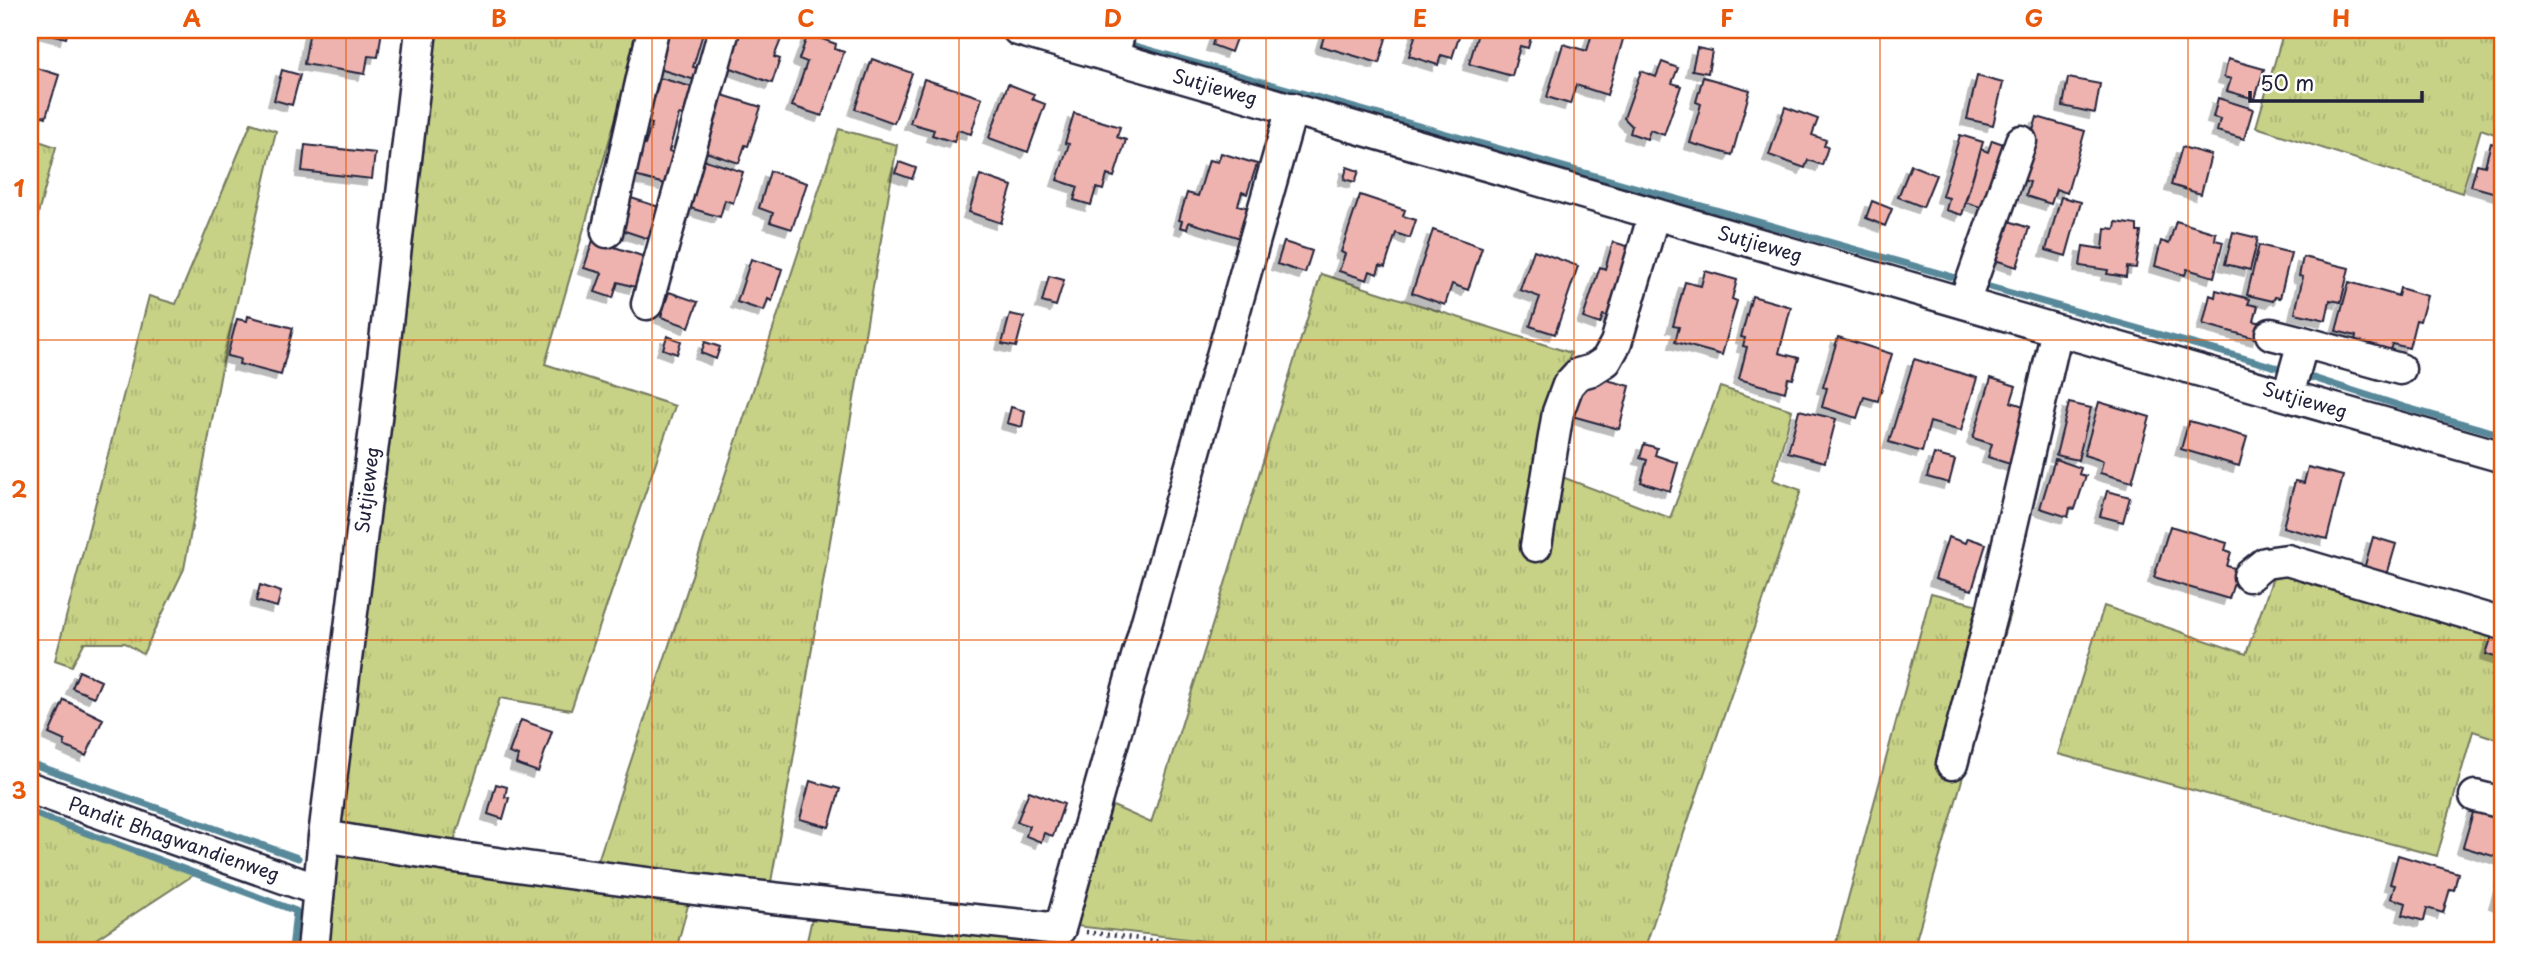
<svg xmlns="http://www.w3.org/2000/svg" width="2533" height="980" font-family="'Playpen Sans',sans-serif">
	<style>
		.grass { fill: url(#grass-tufts); stroke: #747a60; stroke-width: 2 }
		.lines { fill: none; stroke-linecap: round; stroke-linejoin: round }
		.stream { stroke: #59899a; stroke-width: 7 }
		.building { fill: #eeb3af; stroke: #22223b; stroke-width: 2; filter: url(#shadow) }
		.minor-casing { stroke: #22223b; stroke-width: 35 }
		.path { stroke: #22223b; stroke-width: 4.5; stroke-dasharray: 2 5; stroke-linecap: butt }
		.minor { stroke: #fff; stroke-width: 30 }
		.grid { fill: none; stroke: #e8590c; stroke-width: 2; stroke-opacity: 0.55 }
		.labels { text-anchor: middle; stroke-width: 5; stroke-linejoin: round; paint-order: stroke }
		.street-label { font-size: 19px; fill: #22223b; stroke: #fff }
		.neatline { fill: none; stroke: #e8590c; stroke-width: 2.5 }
		.grid-label { font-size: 23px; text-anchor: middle; font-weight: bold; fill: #e8590c }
	</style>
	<defs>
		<pattern id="grass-tufts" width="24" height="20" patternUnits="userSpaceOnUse" patternTransform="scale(1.75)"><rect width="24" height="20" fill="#c7d286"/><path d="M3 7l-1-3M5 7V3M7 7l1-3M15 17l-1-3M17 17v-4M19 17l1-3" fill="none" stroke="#abb475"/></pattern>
		<filter id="shadow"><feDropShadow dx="-6" dy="6" stdDeviation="0" flood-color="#0004"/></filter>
	</defs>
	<rect width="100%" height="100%" fill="#fff"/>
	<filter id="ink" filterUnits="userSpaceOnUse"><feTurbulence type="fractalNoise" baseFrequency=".0143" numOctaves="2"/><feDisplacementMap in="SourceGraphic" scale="14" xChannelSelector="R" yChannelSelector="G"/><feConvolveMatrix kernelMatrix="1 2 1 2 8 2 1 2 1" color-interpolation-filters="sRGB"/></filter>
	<g filter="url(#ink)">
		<!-- grass -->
		<path class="grass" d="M430 30H641L545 364 675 406 571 710 500 698 452 848 338 830Z
			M2284 30H2503V137L2481 129 2462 193 2256 127Z
			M251 123 276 131 222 367 184 569 143 654 125 643H84L72 666 55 660 149 296 176 304Z
			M839 129 897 145 792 766 769 893 595 870Z
			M30 138 56 147 30 244Z
			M1321 274 1571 353 1533 466 1670 518 1720 387 1792 410 1773 480 1801 490 1644 950H1283L1076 926 1104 802 1151 823Z
			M2276 569 2503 634V741L2473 731 2437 856 2058 754 2104 606 2246 654Z
			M1931 593 2010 613 1913 950H1834Z
			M35 814 195 874 79 950H30V817Z
			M333 852 691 894 676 950H321Z
			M814 909 1067 938 1064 950H805Z"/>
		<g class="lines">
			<!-- stream -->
			<path class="stream" d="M1076 30 1108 39
				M1128 44 1960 279
				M1979 284 2286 370
				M2304 375 2404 407 2503 435
				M30 763 298 858
				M30 812 296 911 292 950"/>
		</g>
		<!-- building -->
		<path class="building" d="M45 30H68L66 38 44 32Z
			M310 30H382L378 57 368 56 365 74 304 64Z
			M667 30H704L693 67 698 68 695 80 656 68Z
			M734 30H760L782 37 774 57 780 59 772 83 726 66Z
			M1217 30H1239L1231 52 1212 45Z
			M1326 30 1388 31 1379 63 1321 46Z
			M1417 30H1461L1452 58 1441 55 1438 65 1409 56Z
			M1479 30H1533L1528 48 1520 46 1512 76 1469 64Z
			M1593 30H1604L1624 36 1607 95 1576 85 1570 104 1547 97 1563 44 1587 51Z
			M808 34 836 44 835 49 844 52 822 116 792 106 807 62 799 59Z
			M1697 48 1712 51 1708 73 1692 70Z
			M872 59 912 73 894 123 855 109Z
			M2228 59 2264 69 2255 99 2227 91 2231 79 2224 77Z
			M1662 62 1678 68 1672 83 1681 86 1664 135 1650 130 1647 139 1630 133 1632 126 1624 118 1641 71 1656 77Z
			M30 66 59 75 46 117 30 112Z
			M282 70 300 75 292 105 274 100Z
			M1977 76 2003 83 1993 125 1967 119Z
			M1703 77 1750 90 1732 155 1690 143 1701 104 1696 102Z
			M660 78 692 87 683 116 679 115 669 151 674 153 665 184 627 174 636 142 645 145 652 124 642 121 649 95 655 97Z
			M2068 78 2100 84 2095 113 2063 106Z
			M924 79 982 98 971 134 958 130 954 142 932 135 934 130 910 123Z
			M1008 84 1034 94 1032 99 1045 104 1028 152 989 138Z
			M719 94 761 107 748 146 745 145 739 163 706 152 713 130 708 129Z
			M2218 98 2253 109 2244 139 2217 131 2220 119 2213 117Z
			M1785 107 1818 119 1812 135 1826 140 1824 146 1828 147 1822 165 1808 160 1805 168 1769 155Z
			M1074 113 1120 127 1117 137 1126 140 1114 177 1107 175 1103 190 1096 188 1091 205 1074 200 1078 187 1057 180 1069 144 1065 143Z
			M2037 117 2085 131 2067 193 2056 189 2051 204 2026 196 2030 182 2019 179Z
			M1960 135 1983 142 1962 215 1946 210 1949 198 1942 196Z
			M1992 140 2006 145 1996 212 1965 202 1981 149 1988 152Z
			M2491 143 2503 146V195L2471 186 2477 164 2485 166Z
			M305 145 375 153 372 179 302 171Z
			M2182 147 2211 155 2201 194 2171 185Z
			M1221 153 1257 164 1247 194 1242 192 1238 205 1259 211 1250 241 1189 222 1187 229 1180 227 1182 221 1179 220 1187 193 1198 196 1209 160 1218 162Z
			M702 159 743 172 733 203 725 200 720 217 687 207Z
			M899 162 916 168 912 179 895 173Z
			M1911 165 1936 175 1923 207 1898 197Z
			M1347 167 1359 171 1355 182 1344 179Z
			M770 171 807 183 792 229 770 222 773 213 759 208Z
			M980 175 1012 186 1001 223 969 212Z
			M1360 195 1405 210 1403 216 1416 220 1410 238 1396 233 1385 267 1380 265 1377 274 1370 271 1367 280 1339 271 1345 254 1341 252Z
			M628 197 659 207 649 239 619 229Z
			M2061 197 2081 202 2066 256 2046 250Z
			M1872 201 1892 209 1885 226 1866 218Z
			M2009 221 2029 228 2017 267 1995 260Z
			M2176 221 2216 233 2215 240 2223 242 2214 277 2187 269 2185 275 2155 266 2161 241 2169 244Z
			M2116 222 2137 225V232H2141L2136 268 2127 267 2126 277 2107 274 2108 270 2080 266 2083 246 2103 249 2105 228 2115 229Z
			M1433 230 1482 247 1468 290 1452 284 1445 305 1412 293Z
			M2233 232 2258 238 2250 270 2225 264Z
			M593 240 645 257 635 287 618 282 613 298 595 292 602 273 584 268Z
			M1284 242 1312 251 1305 273 1277 264Z
			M1613 242 1640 250 1617 320 1603 315 1600 324 1583 318 1600 267 1605 269Z
			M2259 245 2291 253 2280 298 2275 297 2273 301 2247 295Z
			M1534 250 1578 266 1555 334 1530 326 1540 297 1520 290Z
			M2303 257 2349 268 2341 302 2330 300 2326 320 2295 313 2303 277 2299 276Z
			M751 259 782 269 772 301 768 299 764 311 737 302Z
			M1705 271 1737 280 1732 299 1737 301 1722 355 1675 342 1679 327 1673 326 1685 282 1701 286Z
			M1049 276 1064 280 1056 306 1042 302Z
			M2349 282 2398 296 2400 288 2427 296 2420 321 2416 320 2409 348 2392 344 2388 356 2354 344 2356 336 2336 331Z
			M2216 290 2250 299 2248 304 2258 306 2254 321 2262 323 2258 339 2203 324 2210 295 2215 297Z
			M669 292 698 302 689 327 661 317Z
			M1752 296 1791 307 1779 353 1799 358 1793 379 1788 378 1785 392 1739 379 1747 347 1743 346 1745 338 1741 337Z
			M1010 314 1024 317 1016 347 1002 344Z
			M248 316 293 328 281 375 239 364 240 359 227 356 237 319 247 321Z
			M667 336 681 341 677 354 663 349Z
			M1838 337 1892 354 1878 401 1864 397 1857 418 1822 407 1827 388 1823 387Z
			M705 342 720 347 716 359 701 353Z
			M1914 359 1977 378 1961 431 1930 422 1922 452 1889 442Z
			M1583 374 1630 386 1619 429 1572 416Z
			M1991 378 2016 386 2011 402 2027 407 2013 465 1988 457 1992 444 1973 438Z
			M2099 402 2150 417 2132 482 2100 473 2103 461 2084 455Z
			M2069 403 2091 408 2078 460 2056 455Z
			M1011 407 1025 411 1022 427 1007 423Z
			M1799 410 1836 419 1825 462 1788 452Z
			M2189 421 2247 437 2239 466 2181 449Z
			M1644 444 1657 448 1655 455 1678 463 1670 491 1641 482 1647 460 1640 458Z
			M1934 454 1955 460 1949 483 1927 477Z
			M2055 459 2081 468 2079 474 2086 476 2075 509 2070 508 2068 517 2040 508Z
			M2308 467 2343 476 2327 539 2283 527 2295 481 2304 483Z
			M2107 491 2130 497 2123 522 2100 516Z
			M2170 526 2227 543 2225 550 2231 552 2227 566 2238 569 2229 599 2154 577Z
			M1948 537 1966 543 1968 538 1986 544 1972 590 1935 579Z
			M2373 537 2396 544 2387 575 2364 569Z
			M260 585 281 592 277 607 256 601Z
			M2492 636 2503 640 2501 659 2486 654Z
			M79 671 101 681 94 697 72 688Z
			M64 700 103 719 86 756 64 746 65 741 49 734Z
			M521 720 552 731 538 772 516 764 518 756 509 753Z
			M810 781 840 789 829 827 800 819Z
			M496 784 507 787 505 797 509 798 503 819 488 814Z
			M1029 791 1064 804 1053 836 1044 833 1041 842 1026 836 1029 826 1017 822Z
			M2477 799 2503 807V859L2463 847Z
			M2398 855 2458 873 2454 890 2450 889 2443 913 2427 908 2424 921 2403 915 2406 903 2391 898 2395 885 2390 884Z
			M2503 875V905L2495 902Z"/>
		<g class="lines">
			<defs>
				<path id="minor" d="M1018 30 2057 330 2503 457
					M1113 57 1120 30
					M607 232 653 30
					M1964 303 2021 141
					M647 304 724 30
					M2271 334 2303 342
					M2288 395 2303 342 2400 369
					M1536 546 1558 412 1568 385 1578 374 1592 370 1606 361 1616 343 1654 214
					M2249 576 2265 563 2287 560 2503 624
					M1952 764 1992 612 2057 330
					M30 788 318 890
					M2475 796 2503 803
					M324 836C568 878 814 903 1060 929L1292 108
					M313 950 324 836 374 436 421 30"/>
			</defs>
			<!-- minor casing -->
			<use href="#minor" class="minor-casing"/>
			<!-- path -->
			<path class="path" d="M1086 932 1224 950"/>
			<!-- minor -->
			<use href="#minor" class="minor"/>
		</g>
	</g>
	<!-- grid -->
	<path class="grid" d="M346 30V950M652 30V950M959 30V950M1266 30V950M1574 30V950M1880 30V950M2188 30V950M30 340H2503M30 640H2503"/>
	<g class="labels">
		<!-- street labels -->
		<g class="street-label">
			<text transform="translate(1215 87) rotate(16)" y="7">Sutjieweg</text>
			<text transform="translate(1760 244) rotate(16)" y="7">Sutjieweg</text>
			<text transform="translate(2305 400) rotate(16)" y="7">Sutjieweg</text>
			<text transform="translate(367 490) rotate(-83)" y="7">Sutjieweg</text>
			<text transform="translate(174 839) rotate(19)" y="7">Pandit Bhagwandienweg</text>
		</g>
	</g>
	<!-- margin -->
	<rect width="2533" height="980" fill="none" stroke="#fff" stroke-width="77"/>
	<!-- scale -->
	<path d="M2250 91v10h172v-10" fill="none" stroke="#22223b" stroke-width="3.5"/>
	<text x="2260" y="91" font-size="21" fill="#22223b" stroke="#ffffff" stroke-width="5" paint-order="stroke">50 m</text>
	<rect x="38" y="38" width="2456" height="904" class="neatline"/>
	<g class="grid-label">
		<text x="192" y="27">A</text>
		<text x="499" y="27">B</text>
		<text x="806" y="27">C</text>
		<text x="1113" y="27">D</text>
		<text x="1420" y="27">E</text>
		<text x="1727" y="27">F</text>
		<text x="2034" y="27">G</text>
		<text x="2341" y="27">H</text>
		<text x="19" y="197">1</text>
		<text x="19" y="498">2</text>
		<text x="19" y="799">3</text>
	</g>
</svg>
